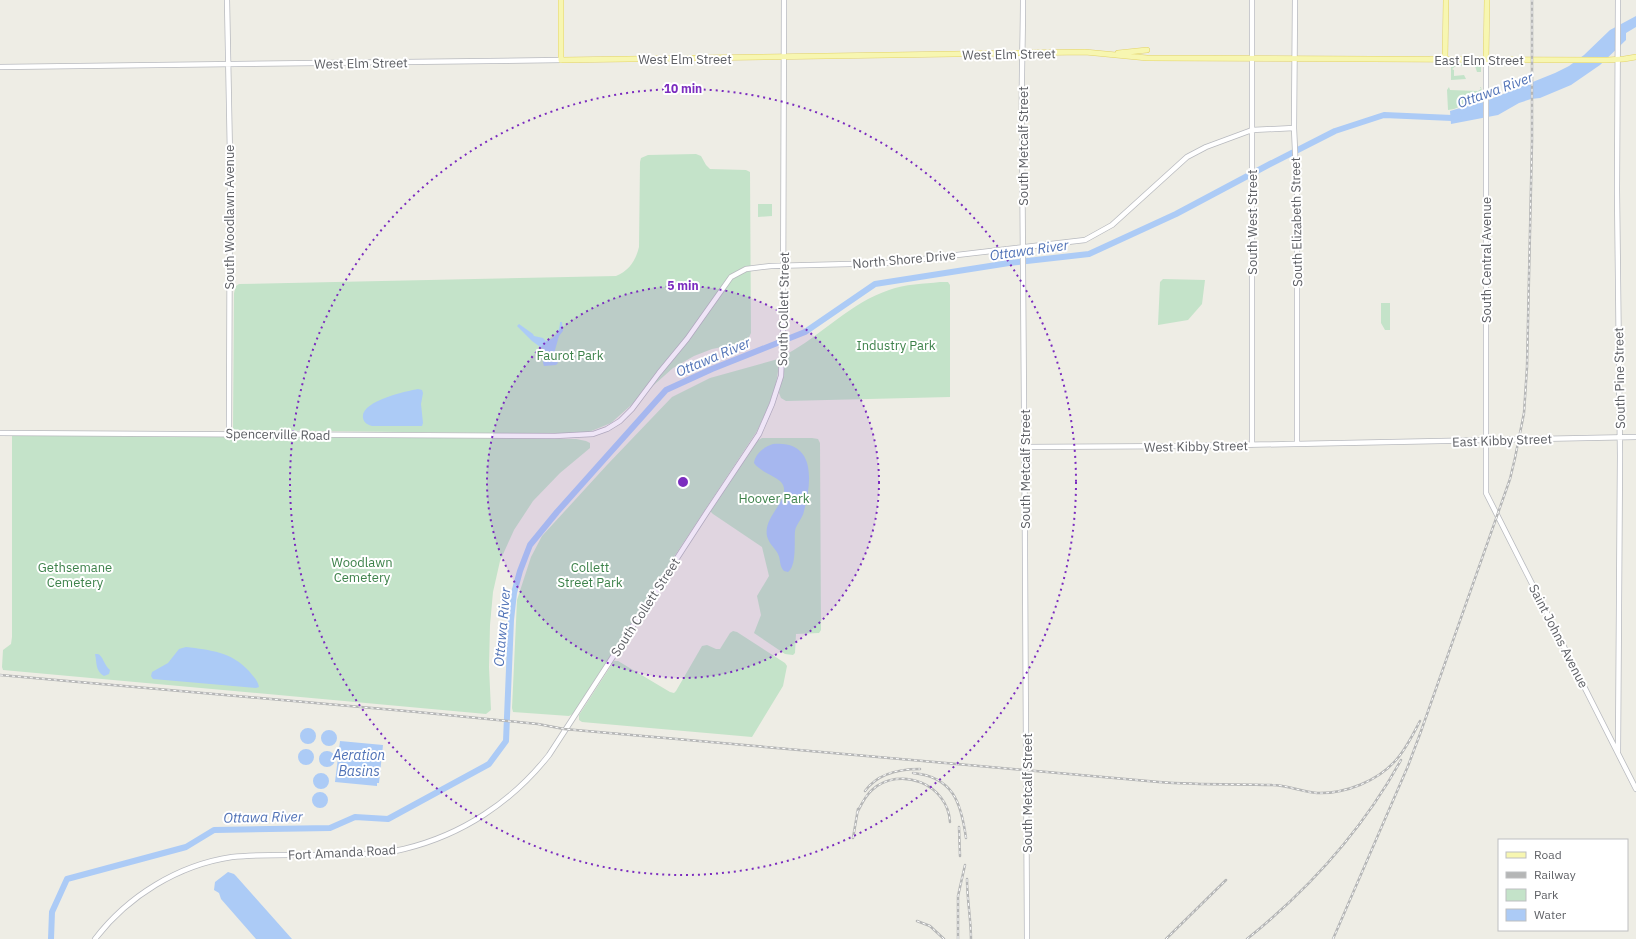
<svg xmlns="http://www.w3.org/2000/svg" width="1636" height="939" font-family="'IBM Plex Sans',sans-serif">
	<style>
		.green { fill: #c4e3c9 }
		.water { fill: #accbf6 }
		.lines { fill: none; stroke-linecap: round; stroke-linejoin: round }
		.river { stroke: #accbf6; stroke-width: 6 }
		.secondary-casing { stroke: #b8babf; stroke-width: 6 }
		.primary-casing { stroke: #e3d368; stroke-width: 6 }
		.secondary { stroke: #fff; stroke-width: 4.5 }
		.primary { stroke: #f7f6b1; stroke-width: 5 }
		.rail-casing { stroke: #b5b6b6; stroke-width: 2.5 }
		.rail { stroke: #fff; stroke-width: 1; stroke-dasharray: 3; stroke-linecap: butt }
		.ring { fill: none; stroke: #7b2cbf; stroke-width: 2; stroke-dasharray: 2 4 }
		.labels { text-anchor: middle; stroke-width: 4; stroke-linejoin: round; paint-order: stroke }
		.street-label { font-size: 13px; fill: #5d5f64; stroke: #fff }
		.park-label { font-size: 13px; fill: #3e824b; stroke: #fff }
		.water-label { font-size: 14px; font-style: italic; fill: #5173b7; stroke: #fff }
		.centre { fill: #7b2cbf; stroke: #fff; stroke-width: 2 }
		.ring-label { font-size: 12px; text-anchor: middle; font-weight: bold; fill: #7b2cbf; stroke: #fff; stroke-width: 4; stroke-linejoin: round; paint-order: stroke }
	</style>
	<rect width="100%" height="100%" fill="#eeede5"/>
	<!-- green -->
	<path class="green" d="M1451 64H1481V72H1477L1475 66H1456L1452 69 1454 70V76L1464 75 1466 79 1451 80Z
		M1449 87 1450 90 1478 91 1481 89 1480 87H1481L1483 97 1454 109 1448 110 1447 90Z
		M696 154 701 156 706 165 710 169 746 170 750 172 751 333 748 339 742 343 712 349 694 356 673 368 611 423 589 432 574 434 233 430 234 293 236 286 239 284 616 276C629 271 636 260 639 247L640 162 641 158 648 155Z
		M758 204H772V216L758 217Z
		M1163 279 1205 280 1202 304 1188 320 1158 325 1160 282Z
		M940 282H948L950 285V397L786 401 781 398 779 393 787 354C822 335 850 303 889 290 905 284 924 284 940 282Z
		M1381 303H1390V330H1385L1381 323Z
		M778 359C781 381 766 412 757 431L664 572 573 714 569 716 513 712 512 708 517 600 531 557 542 536 607 465 672 397 710 378Z
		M12 435 576 439 586 441 590 443V448L560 473 533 501 514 530 500 561 493 592 490 625 489 667 491 710 486 714 3 670 2 667 3 650 11 644 12 637Z
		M762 438H812L818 439 820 443 821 630 819 633 796 634 795 653 793 655 785 654 754 633 761 615 757 596 769 576 762 547 713 514 710 511 757 441Z
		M733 631 737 632 785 663 787 666 783 686 752 737 582 722 579 720V715L614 661H618L670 692 674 693 676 691 702 646 707 645 716 649H720L730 633Z"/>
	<!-- water -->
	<path class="water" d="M1636 16V27L1626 33V40L1600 65 1571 85 1540 98 1531 99 1519 103 1498 115 1451 124 1450 111 1477 103H1481L1555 73 1569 66 1584 55 1610 30Z
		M560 322H562L563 331 559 336 555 350V357L558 363 556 365 544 366 543 363V349L532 341 517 326 519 324 533 334 534 336 543 338 546 341C555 339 560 331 560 322Z
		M418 389 422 390 423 393 421 404 423 423 422 426H372C368 425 364 423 363 418 360 401 407 391 418 389Z
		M773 444C816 440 812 481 804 511 803 518 796 524 795 531 794 541 797 566 788 572L784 571C779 566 781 560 778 554 775 548 769 544 767 536 763 516 790 501 783 485 780 477 761 473 754 463 755 454 765 446 773 444Z
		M186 647C210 650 232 652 249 671 253 676 258 681 259 687L256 688 153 679 151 676 152 672 168 663 179 649Z
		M95 654H98C103 656 104 665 110 670L109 674 104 676C95 671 97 662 95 654Z
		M300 736a8 8 0 1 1 16 0a8 8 0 1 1-16 0Z
		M321 738a8 8 0 1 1 16 0a8 8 0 1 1-16 0Z
		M340 741 383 745 379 783H377V786L335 782Z
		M298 757a8 8 0 1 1 16 0a8 8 0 1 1-16 0Z
		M319 759a8 8 0 1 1 16 0a8 8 0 1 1-16 0Z
		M313 781a8 8 0 1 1 16 0a8 8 0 1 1-16 0Z
		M312 800a8 8 0 1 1 16 0a8 8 0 1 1-16 0Z
		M228 872 234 874 236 876 292 939H256L221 899 219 893 214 890 215 882Z"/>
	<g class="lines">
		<!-- river -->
		<path class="river" d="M51 939 52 912 67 879 186 847 214 830 330 828 355 817 388 819 489 764 506 741 511 620 514 593 520 571 530 545 557 512 666 390 712 369 805 332 875 284 1009 263 1089 254 1176 214 1270 164 1335 131 1384 115 1452 118 1459 116"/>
		<defs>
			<path id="secondary" d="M227 0 230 156 229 434
				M1023 0C1023 42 1021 85 1022 127 1024 398 1026 668 1027 939
				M1252 0V445
				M1295 0 1294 128 1297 196V444
				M1486 60V493L1636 789
				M0 67 561 60
				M0 433 555 436 593 434 607 429 620 421 632 409 659 373 687 339 731 277 746 269 771 266 889 263 1085 240 1112 225 1187 157 1206 147 1252 130 1294 128
				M1024 447 1191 446 1636 437
				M1618 752 1620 456 1617 190 1618 0
				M95 939C128 896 178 865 232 857 259 854 287 855 314 855 343 854 375 856 404 849 462 835 512 802 549 755L707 512 759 434 772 404 781 376 783 330 784 0"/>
			<path id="primary" d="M561 0V60L1085 52 1147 58 1607 60 1624 59 1636 57
				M1118 53 1147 50
				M1445 59 1446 0
				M1486 60 1487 0"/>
		</defs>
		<!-- secondary casing -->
		<use href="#secondary" class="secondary-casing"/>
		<!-- primary casing -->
		<use href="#primary" class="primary-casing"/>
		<!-- secondary -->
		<use href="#secondary" class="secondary"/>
		<!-- primary -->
		<use href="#primary" class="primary"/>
		<defs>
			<path id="rail" d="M0 675 417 712 538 724 564 729 1159 782C1197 785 1234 784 1272 785 1287 785 1302 792 1317 793 1345 794 1378 781 1396 760 1406 749 1413 734 1420 721
				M913 773C953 777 961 802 966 838
				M865 791C878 773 899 769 920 769
				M857 813C861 805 865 796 872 790 900 765 948 784 950 822
				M959 827 960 856
				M853 838 858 809
				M967 879C967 899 971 919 971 939
				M917 921 930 926 944 939
				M958 939V896L965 865
				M1166 939 1226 880
				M1247 939C1308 890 1363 829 1401 760
				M1333 939 1408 766 1420 734 1510 479 1515 458 1524 413 1527 367 1532 141V0"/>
		</defs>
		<!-- rail casing -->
		<use href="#rail" class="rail-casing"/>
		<!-- rail -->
		<use href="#rail" class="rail"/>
	</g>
	<!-- distance rings -->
	<circle cx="683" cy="482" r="196" fill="#7b2cbf" fill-opacity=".12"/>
	<g class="ring">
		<circle cx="683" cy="482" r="196"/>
		<circle cx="683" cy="482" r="393"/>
	</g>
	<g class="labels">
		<!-- street labels -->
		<g class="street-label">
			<text transform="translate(1009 54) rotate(-1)" y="5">West Elm Street</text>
			<text x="685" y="64">West Elm Street</text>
			<text x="1479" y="65">East Elm Street</text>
			<text transform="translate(361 63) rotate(-1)" y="5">West Elm Street</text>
			<text transform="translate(1023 146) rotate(-90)" y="5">South Metcalf Street</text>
			<text transform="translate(229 217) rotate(-90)" y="5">South Woodlawn Avenue</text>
			<text transform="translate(1252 222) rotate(-90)" y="5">South West Street</text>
			<text transform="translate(1296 222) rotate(-91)" y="5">South Elizabeth Street</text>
			<text transform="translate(904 259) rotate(-5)" y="5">North Shore Drive</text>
			<text transform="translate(1486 260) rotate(-90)" y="5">South Central Avenue</text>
			<text transform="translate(783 309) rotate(-89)" y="5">South Collett Street</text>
			<text transform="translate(1619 378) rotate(-91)" y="5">South Pine Street</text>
			<text transform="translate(278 434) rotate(1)" y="5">Spencerville Road</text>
			<text transform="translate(1502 440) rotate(-2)" y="5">East Kibby Street</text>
			<text transform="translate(1196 446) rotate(-1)" y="5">West Kibby Street</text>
			<text transform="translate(1025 469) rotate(-90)" y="5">South Metcalf Street</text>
			<text transform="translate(645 607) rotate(-57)" y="5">South Collett Street</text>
			<text transform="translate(1559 636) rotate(63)" y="5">Saint Johns Avenue</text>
			<text transform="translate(1027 793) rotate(-90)" y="5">South Metcalf Street</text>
			<text transform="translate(342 852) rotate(-3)" y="5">Fort Amanda Road</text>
		</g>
		<!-- park labels -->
		<g class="park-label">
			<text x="896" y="350">Industry Park</text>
			<text x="570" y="360">Faurot Park</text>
			<text x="774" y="503">Hoover Park</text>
			<text x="362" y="567">Woodlawn<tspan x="362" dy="15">Cemetery</tspan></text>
			<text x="75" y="572">Gethsemane<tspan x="75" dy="15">Cemetery</tspan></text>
			<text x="590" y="572">Collett<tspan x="590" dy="15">Street Park</tspan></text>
		</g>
		<!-- water labels -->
		<g class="water-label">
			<text transform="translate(1495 90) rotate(-20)" y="5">Ottawa River</text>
			<text transform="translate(1029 250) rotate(-8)" y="5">Ottawa River</text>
			<text transform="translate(713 357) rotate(-23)" y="5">Ottawa River</text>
			<text transform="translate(502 627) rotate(-85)" y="5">Ottawa River</text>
			<text x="359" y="760">Aeration<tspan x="359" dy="16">Basins</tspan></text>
			<text transform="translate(263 817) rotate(-1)" y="5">Ottawa River</text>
		</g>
	</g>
	<circle cx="683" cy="482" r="6" class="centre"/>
	<g class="ring-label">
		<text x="683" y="93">10 min</text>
		<text x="683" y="290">5 min</text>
	</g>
	<!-- legend -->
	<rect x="1498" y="839" width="130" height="92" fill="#ffffff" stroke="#bebfc1"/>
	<rect x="1506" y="852" width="20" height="6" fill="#f7f6b1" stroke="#bebfc1"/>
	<text x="1534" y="859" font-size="12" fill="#5d5f64">Road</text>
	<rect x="1506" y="872" width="20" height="6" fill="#b5b6b6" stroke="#bebfc1"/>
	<text x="1534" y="879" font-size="12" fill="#5d5f64">Railway</text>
	<rect x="1506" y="889" width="20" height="12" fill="#c4e3c9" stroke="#bebfc1"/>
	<text x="1534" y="899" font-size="12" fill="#5d5f64">Park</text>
	<rect x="1506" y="909" width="20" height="12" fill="#accbf6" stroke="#bebfc1"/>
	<text x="1534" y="919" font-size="12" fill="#5d5f64">Water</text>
</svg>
